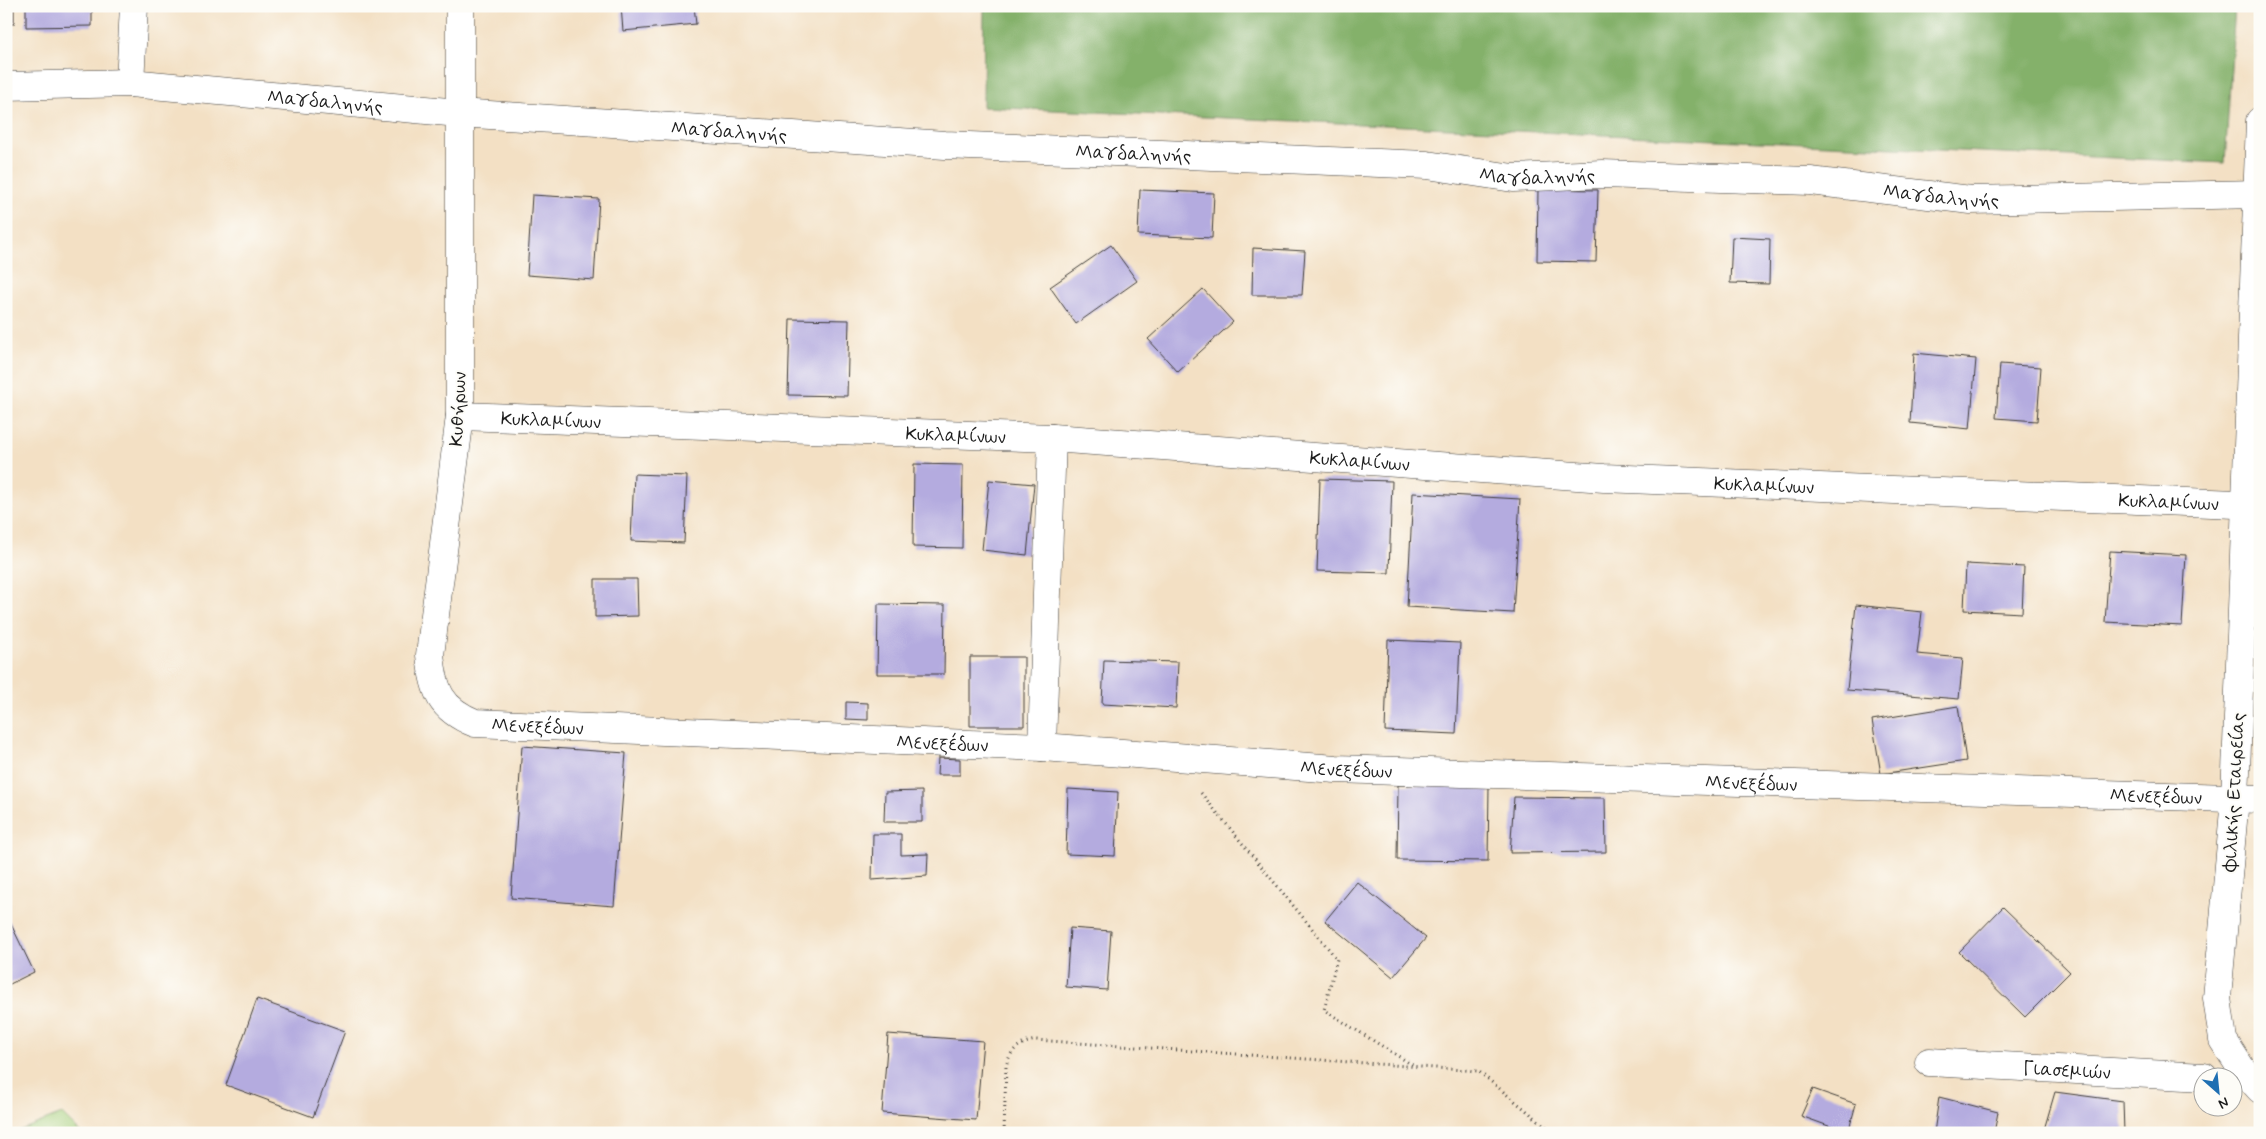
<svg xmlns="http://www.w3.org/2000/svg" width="2266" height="1139" font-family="Mynerve,sans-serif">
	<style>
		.green { fill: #a5ce7a; stroke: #60754b }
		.forest { fill: #84b16a; stroke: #506643 }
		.building { fill: #b4abdf }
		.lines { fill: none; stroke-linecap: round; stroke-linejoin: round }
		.minor-casing { stroke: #3c3935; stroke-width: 29 }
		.path { stroke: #3c3935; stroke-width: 3; stroke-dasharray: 1 4; stroke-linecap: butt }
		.minor { stroke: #fff; stroke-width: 28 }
		.labels { text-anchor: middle; stroke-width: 4; stroke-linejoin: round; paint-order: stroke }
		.street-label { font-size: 19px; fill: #1c1c1c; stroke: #fdfcf7 }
	</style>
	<rect width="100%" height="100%" fill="#fdfcf7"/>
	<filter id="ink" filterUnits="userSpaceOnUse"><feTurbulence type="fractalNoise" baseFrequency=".02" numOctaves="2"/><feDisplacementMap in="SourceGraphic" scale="10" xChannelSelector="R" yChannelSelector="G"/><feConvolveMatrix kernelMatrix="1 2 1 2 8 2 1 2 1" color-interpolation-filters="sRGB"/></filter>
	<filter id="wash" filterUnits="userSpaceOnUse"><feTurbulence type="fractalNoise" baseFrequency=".0096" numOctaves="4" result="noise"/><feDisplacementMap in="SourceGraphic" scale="20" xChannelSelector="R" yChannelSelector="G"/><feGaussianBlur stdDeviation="1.12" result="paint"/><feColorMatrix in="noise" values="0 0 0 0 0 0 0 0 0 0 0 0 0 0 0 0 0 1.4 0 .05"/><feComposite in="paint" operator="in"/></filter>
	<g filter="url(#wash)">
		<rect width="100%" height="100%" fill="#f3e0c4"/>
		<!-- green -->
		<path class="green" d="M62 1114 81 1133H17L21 1130Z"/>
		<!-- forest -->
		<path class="forest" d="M984 6H2235L2225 163 983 107Z"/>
		<g id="blocks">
			<!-- building -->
			<path class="building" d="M6 6H14V24H6Z
				M26 6H92V26L26 27Z
				M621 6H694L696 24 623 31Z
				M1538 189 1598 190 1596 262 1537 261Z
				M1140 190 1214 193 1212 238 1138 235Z
				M532 195 599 199 594 280 527 275Z
				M1732 237 1770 239 1769 284 1730 283Z
				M1111 245 1137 281 1076 324 1050 287Z
				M1253 248 1305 251 1302 295H1252Z
				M1203 289 1233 322 1178 372 1148 339Z
				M790 319 849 320 847 396 788 395Z
				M1914 353 1976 359 1970 429 1910 423Z
				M2000 364 2041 367 2037 421 1996 418Z
				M914 464 963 465 962 548 913 547Z
				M634 474 687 476 684 543 631 541Z
				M1320 479 1392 481 1389 573 1317 571Z
				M989 480 1034 484 1027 555 982 550Z
				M1413 493 1520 499 1513 613 1407 607Z
				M2110 551 2186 555 2182 626 2105 622Z
				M1966 564 2024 567 2022 613 1964 610Z
				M595 579H637L638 616 595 617Z
				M878 604 945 605 944 674H877Z
				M1856 605 1922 612 1917 654 1963 658 1959 699 1847 690Z
				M1388 640 1460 643 1456 734 1385 731Z
				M970 657H1024V726H970Z
				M1104 660 1178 662 1176 708 1102 704Z
				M846 702 868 703V720L846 719Z
				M1958 706 1966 761 1881 774 1872 720Z
				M522 746 626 753 614 906 511 898Z
				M938 758 960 759V775H937Z
				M1398 785 1489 786 1488 861 1397 860Z
				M1068 789 1118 792 1115 856 1066 854Z
				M922 791V822H884L885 792Z
				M1514 797 1605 798 1606 852 1510 853Z
				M873 834H901V855L928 854 927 876 872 880Z
				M1357 882 1426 938 1393 977 1325 921Z
				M2003 907 2070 972 2025 1017 1959 952Z
				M9 920 34 972 6 986V922Z
				M1070 928 1111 931 1107 990 1066 987Z
				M257 999 345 1031 313 1117 226 1085Z
				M888 1034 983 1041 976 1120 882 1113Z
				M1813 1089 1856 1104 1848 1133 1801 1116Z
				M2055 1092 2123 1101 2124 1133H2043Z
				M1939 1097 1998 1112 1994 1133H1934Z"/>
		</g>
	</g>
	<g filter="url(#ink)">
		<use href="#blocks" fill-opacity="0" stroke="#3c3935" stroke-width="1"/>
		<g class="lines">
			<defs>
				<g id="minor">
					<path id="s1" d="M460 6V416L430 655C434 691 440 709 475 723L1042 747 1336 769 2260 799"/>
					<path d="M130 83 134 6"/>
					<path id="s2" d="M6 86 130 83 459 113 945 145 1427 165 1513 178 1602 174 1810 181 1971 200 2260 194"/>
					<path d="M2260 121 2235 799 2217 998 2223 1040 2241 1068 2260 1089"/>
					<path id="s3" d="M460 416 1052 438 1604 478 2260 505"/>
					<path d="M1042 747 1052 438"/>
					<path id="s4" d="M1929 1062 2204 1077"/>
				</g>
			</defs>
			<!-- minor casing -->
			<use href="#minor" class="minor-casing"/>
			<!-- path -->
			<path class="path" d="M1201 793 1337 959 1324 1010 1414 1066
				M1004 1133 1006 1066C1011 1049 1019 1043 1036 1040L1478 1071 1554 1133"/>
			<!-- minor -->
			<use href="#minor" class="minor"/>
		</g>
	</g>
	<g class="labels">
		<!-- street labels -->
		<g class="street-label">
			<text dy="7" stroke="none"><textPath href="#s2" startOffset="320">Μαγδαληνής</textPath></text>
			<text dy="7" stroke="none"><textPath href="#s2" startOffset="725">Μαγδαληνής</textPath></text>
			<text dy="7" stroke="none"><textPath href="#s2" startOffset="1130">Μαγδαληνής</textPath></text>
			<text dy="7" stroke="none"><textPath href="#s2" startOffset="1535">Μαγδαληνής</textPath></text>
			<text dy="7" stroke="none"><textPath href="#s2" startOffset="1940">Μαγδαληνής</textPath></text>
			<text transform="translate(457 409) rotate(-87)" y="7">Κυθήρων</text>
			<text dy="7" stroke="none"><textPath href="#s3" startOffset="91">Κυκλαμίνων</textPath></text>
			<text dy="7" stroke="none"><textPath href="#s3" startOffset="496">Κυκλαμίνων</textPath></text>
			<text dy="7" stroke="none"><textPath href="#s3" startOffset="901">Κυκλαμίνων</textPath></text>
			<text dy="7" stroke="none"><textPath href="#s3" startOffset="1306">Κυκλαμίνων</textPath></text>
			<text dy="7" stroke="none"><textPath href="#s3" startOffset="1711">Κυκλαμίνων</textPath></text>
			<text dy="7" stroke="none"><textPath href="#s1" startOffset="801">Μενεξέδων</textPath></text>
			<text dy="7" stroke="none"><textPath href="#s1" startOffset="1206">Μενεξέδων</textPath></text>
			<text dy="7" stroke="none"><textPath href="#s1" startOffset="1611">Μενεξέδων</textPath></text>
			<text dy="7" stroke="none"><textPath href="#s1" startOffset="2016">Μενεξέδων</textPath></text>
			<text transform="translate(2233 792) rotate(-87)" y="7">Φιλικής Εταιρείας</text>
			<text dy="7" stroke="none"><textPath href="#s1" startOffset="2421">Μενεξέδων</textPath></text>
			<text dy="7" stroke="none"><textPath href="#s4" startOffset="138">Γιασεμιών</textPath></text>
		</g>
	</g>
	<!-- margin -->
	<rect width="2266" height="1139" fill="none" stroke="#fdfcf7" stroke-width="25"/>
	<!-- north arrow -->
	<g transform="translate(2218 1092) rotate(153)"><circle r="24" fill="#fdfcf7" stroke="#a3a29f"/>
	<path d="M0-4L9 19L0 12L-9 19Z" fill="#1f6fb2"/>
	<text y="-8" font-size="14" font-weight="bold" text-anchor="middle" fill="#1c1c1c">N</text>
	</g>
</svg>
